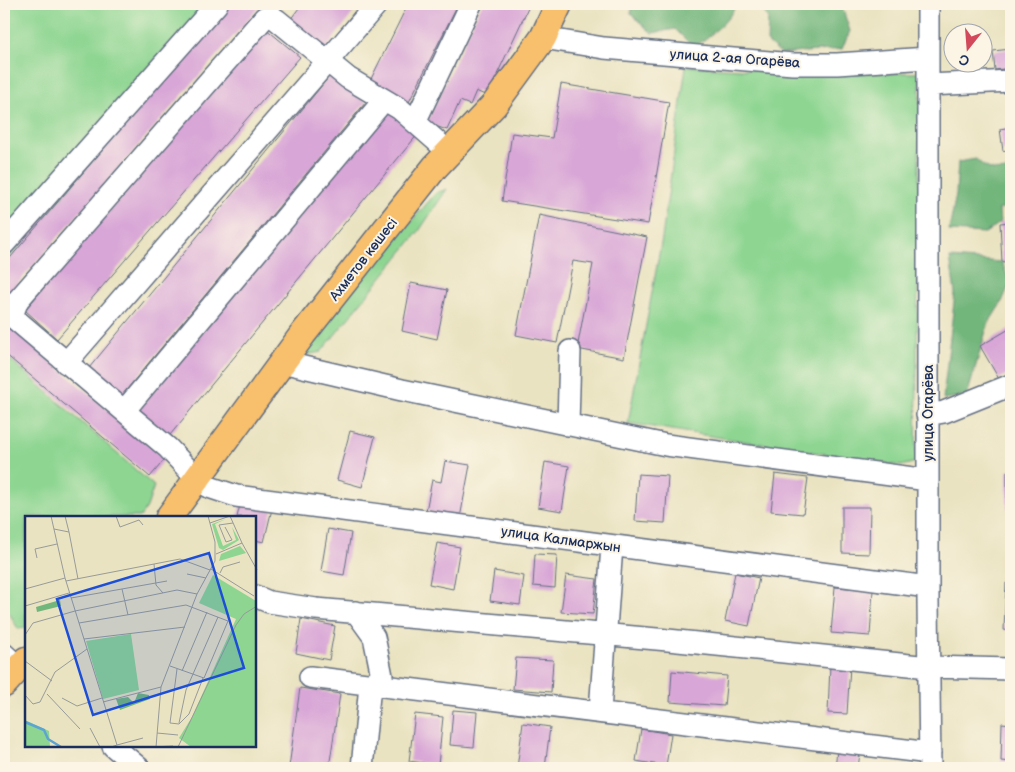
<svg xmlns="http://www.w3.org/2000/svg" width="1015" height="772" font-family="'Balsamiq Sans',sans-serif">
	<style>
		.green { fill: #8dd591; stroke: #548278 }
		.forest { fill: #72b67b; stroke: #46726c }
		.building { fill: #d9a7d7 }
		.lines { fill: none; stroke-linecap: round; stroke-linejoin: round }
		.minor-casing { stroke: #636e81; stroke-width: 24 }
		.major-casing { stroke: #636e81; stroke-width: 29 }
		.minor { stroke: #fff; stroke-width: 21 }
		.major { stroke: #f8bf6c; stroke-width: 26 }
		.labels { text-anchor: middle; stroke-width: 4; stroke-linejoin: round; paint-order: stroke }
		.street-label { font-size: 14px; fill: #1b2f5e; stroke: #fcf5e5 }
		.inset-river { fill: none; stroke: #5da4d3; stroke-width: 2.5 }
		.inset-road { fill: none; stroke: #979b99; stroke-width: 1 }
		.view { fill: #1d4ed8; fill-opacity: 0.15; stroke: #1d4ed8; stroke-width: 2.5 }
		.inset-edge { fill: none; stroke: #1b2f5e; stroke-width: 2.5 }
	</style>
	<rect width="100%" height="100%" fill="#fcf5e5"/>
	<filter id="ink" filterUnits="userSpaceOnUse"><feTurbulence type="fractalNoise" baseFrequency=".02" numOctaves="2"/><feDisplacementMap in="SourceGraphic" scale="10" xChannelSelector="R" yChannelSelector="G"/><feConvolveMatrix kernelMatrix="1 2 1 2 8 2 1 2 1" color-interpolation-filters="sRGB"/></filter>
	<filter id="wash" filterUnits="userSpaceOnUse"><feTurbulence type="fractalNoise" baseFrequency=".0096" numOctaves="4" result="noise"/><feDisplacementMap in="SourceGraphic" scale="20" xChannelSelector="R" yChannelSelector="G"/><feGaussianBlur stdDeviation="1.12" result="paint"/><feColorMatrix in="noise" values="0 0 0 0 0 0 0 0 0 0 0 0 0 0 0 0 0 1.4 0 .05"/><feComposite in="paint" operator="in"/></filter>
	<g filter="url(#wash)">
		<rect width="100%" height="100%" fill="#eae3c1"/>
		<!-- green -->
		<path class="green" d="M4 4H227L4 265Z
			M686 66 812 73H920L916 462 901 466 628 423 662 238Z
			M447 189 419 231 321 352 294 357 436 193Z
			M4 354 154 486 147 507 140 517H26V628L18 629 4 603Z"/>
		<!-- forest -->
		<path class="forest" d="M632 4H736C730 22 708 36 694 48L675 29 652 33 631 14Z
			M756 4H841L850 31 842 49 781 54 767 42 768 17Z
			M976 159C987 170 996 173 1011 169V208L999 209 1000 223 985 233 949 231 956 194 958 162Z
			M950 258 1002 262 1010 283 1002 302 988 324 967 396 943 399 955 293Z"/>
		<g id="blocks">
			<!-- building -->
			<path class="building" d="M227 4H272L268 8H258L4 299V265Z
				M302 4H360L324 51 287 24Z
				M408 4H458L408 104 369 83Z
				M482 4H530L487 96 476 91 470 105 460 101 447 130 427 123Z
				M265 28 300 57 57 339 25 310Z
				M1011 49V68L995 70 993 51Z
				M333 72 366 102 122 395 89 368Z
				M561 84 669 102 648 224 502 201 512 133 552 138Z
				M387 109 418 134 170 435 138 410Z
				M1011 127V149L1003 151 1000 129Z
				M539 215 647 237 624 358 577 349 593 264 573 261 557 343 516 335Z
				M1011 222V261L1002 262 1000 223Z
				M411 283 447 290 437 339 402 331Z
				M4 321 165 459 150 477 4 353Z
				M1011 328V372L999 379 980 346Z
				M350 431 375 437 362 487 337 480Z
				M445 461 470 465 460 518 426 511 432 480 441 482Z
				M545 462 569 466 562 511 538 507Z
				M1007 471H1011V509H1007Z
				M638 474 668 476 665 523 635 521Z
				M775 474 808 478 803 514 771 511Z
				M241 501 272 509 264 542 255 540V517H237Z
				M842 507H870L869 554 842 553Z
				M328 529 351 533 344 575 321 571Z
				M437 543 460 547 453 589 429 584Z
				M535 554 557 555 555 588 533 586Z
				M494 571 524 576 520 605 490 601Z
				M735 573 759 578 749 626 725 621Z
				M566 575 597 579 593 614 561 612Z
				M1006 583 1011 584V631L1004 630Z
				M835 587 873 590 870 636 831 633Z
				M301 619 335 626 329 660 296 653Z
				M516 658 553 660 551 692 513 689Z
				M830 665 850 666 847 714 828 713Z
				M672 671 727 676 724 706 670 702Z
				M300 688 340 694 329 768 289 767Z
				M453 710 477 712 474 747 450 745Z
				M415 714 443 717 438 765 409 761Z
				M523 723 550 727 545 768H517Z
				M1002 723 1011 724V762L1001 761Z
				M641 729 671 734 666 766 636 761Z
				M837 750 860 753 858 768H835Z"/>
		</g>
	</g>
	<g filter="url(#ink)">
		<use href="#blocks" fill-opacity="0" stroke="#636e81" stroke-width="1"/>
		<g class="lines">
			<defs>
				<path id="minor" d="M928 4V601L930 768
					M543 38 604 48 793 64H837L928 58
					M929 85 1011 81
					M415 122 471 4
					M449 152 400 109 348 78 277 20 271 16 265 17 18 300 13 313 15 319 168 448 198 480 209 487 236 496 928 587
					M4 244 217 4
					M282 362 402 390 666 445 928 480
					M66 363 377 4
					M124 411 384 100
					M927 415 944 412 1011 385
					M568 425 570 351
					M255 596 269 602 316 609 668 640 929 667 1011 669
					M356 612 374 637 382 676 370 685 362 768
					M4 654 19 668
					M310 677 930 753
					M600 711 612 546
					M113 746 139 768"/>
				<path id="major" d="M169 517 303 334 435 167 494 105 543 38 559 4
					M4 684 26 660"/>
			</defs>
			<!-- minor casing -->
			<use href="#minor" class="minor-casing"/>
			<!-- major casing -->
			<use href="#major" class="major-casing"/>
			<!-- minor -->
			<use href="#minor" class="minor"/>
			<!-- major -->
			<use href="#major" class="major"/>
		</g>
	</g>
	<g class="labels">
		<!-- street labels -->
		<g class="street-label">
			<text transform="translate(735 58) rotate(4)" y="5">улица 2-ая Огарёва</text>
			<text transform="translate(363 259) rotate(-52)" y="5">Ахметов көшесі</text>
			<text transform="translate(928 413) rotate(-90)" y="5">улица Огарёва</text>
			<text transform="translate(561 539) rotate(8)" y="5">улица Калмаржын</text>
		</g>
	</g>
	<!-- overview -->
	<g transform="translate(25 516)">
		<rect width="231" height="231" fill="#eae3c1"/>
		<path d="M201 3 190 8 198 30 211 24 207 11 214 24 198 34 194 32 187 8ZM215 30 221 37 194 45 196 38ZM188 59 231 85V231H166L154 222 167 201 211 103 174 87ZM106 118 114 174 78 183 61 125ZM0 204 24 215 25 231H0Z" fill="#8dd591"/>
		<path d="M35 84 36 90 12 96 11 91ZM113 177 124 179 125 183 95 194 91 183 103 181 109 187Z" fill="#72b67b"/>
		<path class="inset-river" d="M0 206 19 214 23 223 36 231"/>
		<path class="inset-road" d="M26 0 40 62 92 229 86 231M40 0 44 16M91 0 95 11 114 4 118 9M185 7 205 0 217 27 191 38M200 11 207 24 201 26 194 9 208 7M29 13 44 16 53 63M217 27 232 54M12 42 10 33 32 28M129 48 131 69 138 77M186 53 229 80M195 57 198 51 215 46M162 58 181 62M41 65 155 43 185 54M0 73 40 62M97 73 103 99M46 82 142 65M0 90 44 77M54 107 161 89 203 105 179 162 145 150M0 119 8 107 50 95 152 74 172 78M59 123 160 111M0 145 27 165M152 153 145 207 154 208 164 198 178 162M157 155 182 96M22 178 55 213M0 179 8 188 15 186 30 156 62 133M37 182 52 190 77 182M78 186 136 171M154 207 161 174 193 101M65 212 75 231M132 217 153 219M92 229 118 222M127 231 148 230M131 231 136 171 172 78 190 45V26L183 0M153 231 211 109 219 98 232 90"/>
		<path class="view" d="M184 37 219 152 68 199 32 83Z"/>
		<rect width="231" height="231" class="inset-edge"/>
	</g>
	<!-- margin -->
	<rect width="1015" height="772" fill="none" stroke="#fcf5e5" stroke-width="20"/>
	<!-- north arrow -->
	<g transform="translate(968 48) rotate(197)"><circle r="24" fill="#fcf5e5" stroke="#a2a6af"/>
	<path d="M0-4L9 19L0 12L-9 19Z" fill="#d1495b"/>
	<text y="-8" font-size="14" font-weight="bold" text-anchor="middle" fill="#1b2f5e">С</text>
	</g>
</svg>
